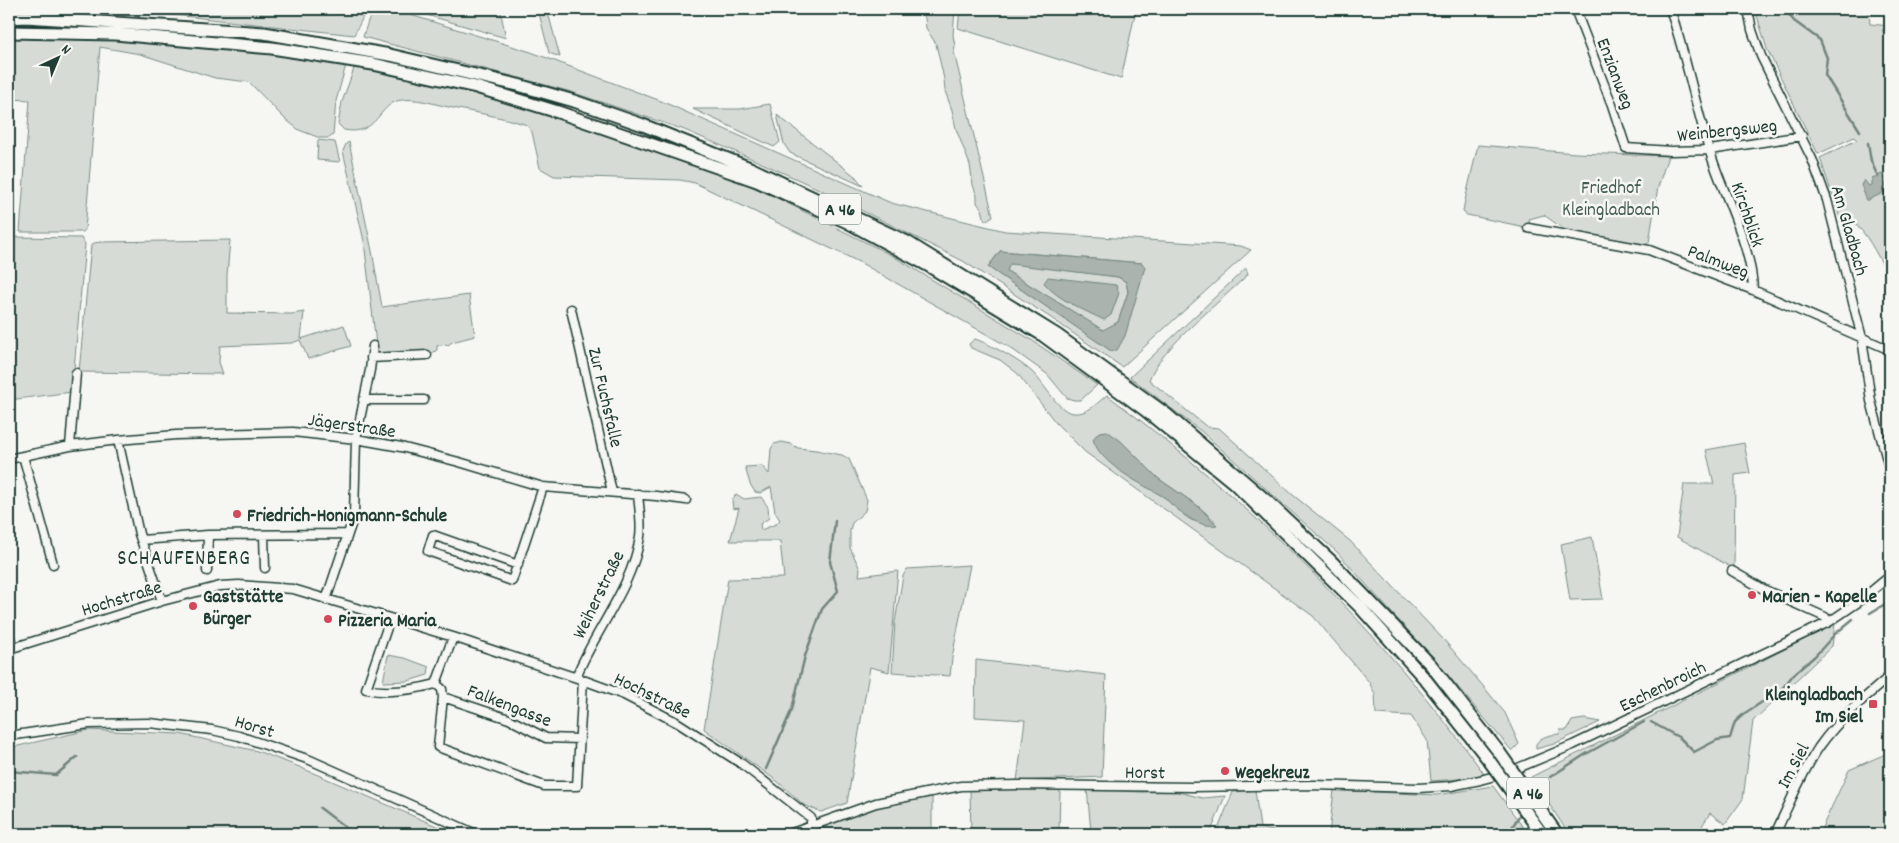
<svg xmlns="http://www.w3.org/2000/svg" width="1899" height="843" font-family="Dekko,sans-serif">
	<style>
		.green { fill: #d6dbd6; stroke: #7a8c85; fill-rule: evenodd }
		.water { fill: #aab3ae; stroke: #72847d; fill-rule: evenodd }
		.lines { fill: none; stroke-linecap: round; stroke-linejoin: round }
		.stream { stroke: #72847d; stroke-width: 2.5 }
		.minor-casing { stroke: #1f3d34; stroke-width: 11 }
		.highway-casing { stroke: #1f3d34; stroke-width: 15 }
		.minor { stroke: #f6f6f2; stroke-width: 8 }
		.highway { stroke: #f6f6f2; stroke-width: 11 }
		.highway-bridge-casing { stroke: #1f3d34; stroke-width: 15; stroke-linecap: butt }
		.highway-bridge { stroke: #f6f6f2; stroke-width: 11 }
		.poi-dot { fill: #d1495b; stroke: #f6f6f2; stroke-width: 2 }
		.labels { text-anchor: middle; stroke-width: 5; stroke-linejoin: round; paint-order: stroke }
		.shield { fill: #f6f6f2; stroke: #60746d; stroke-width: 1 }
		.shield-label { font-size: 18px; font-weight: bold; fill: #1f3d34 }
		.street-label { font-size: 19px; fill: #1f3d34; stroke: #f6f6f2 }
		.park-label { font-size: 19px; fill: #445d54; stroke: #f6f6f2 }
		.poi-label { font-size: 19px; font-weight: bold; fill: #1f3d34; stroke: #f6f6f2; text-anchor: start }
		.quarter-label { font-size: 21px; letter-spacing: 1px; fill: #1f3d34; stroke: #f6f6f2 }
	</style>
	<rect width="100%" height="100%" fill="#f6f6f2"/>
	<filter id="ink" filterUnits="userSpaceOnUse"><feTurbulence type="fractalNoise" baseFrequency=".02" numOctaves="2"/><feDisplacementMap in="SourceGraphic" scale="10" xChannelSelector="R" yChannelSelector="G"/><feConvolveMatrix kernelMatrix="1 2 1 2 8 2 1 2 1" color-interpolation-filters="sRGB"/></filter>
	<g filter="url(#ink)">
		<!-- green -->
		<path class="green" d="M91 9H364L362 19 354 35 201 18 113 9Z
			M376 9H391L531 52 661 101 891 203 1005 231 1241 246 1251 250 1122 367 1051 318 963 261 819 189 755 160 682 129 568 91 363 37 368 21ZM1000 251 1142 263 1112 351 988 267Z
			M406 9H500L506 38Z
			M538 9H547L560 57 549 53Z
			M919 9H955L953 35 955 46 954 52 993 216 985 221 982 209 977 203V196L973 185 970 165 956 129 952 110 945 91 944 79 936 44 926 28 925 18Z
			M960 9H1136L1121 79 958 28Z
			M1755 9H1867L1869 13 1870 24 1890 26V30H1882L1890 44V131H1889L1890 143V273H1888C1875 253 1868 233 1849 218L1841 221 1820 158 1857 140 1854 137 1818 154 1767 49Z
			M9 34 111 37 297 55 346 65 336 101 333 135 329 138H320L299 130 284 118 249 82 215 78 140 54 100 47 85 230 83 232H20L30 100 9 99Z
			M356 63 486 93 708 168 769 194 893 256 1030 339 1097 385 1081 400H1074L1067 398 1047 374 1009 347 861 263 695 183 680 180 554 176 540 168 532 132 527 125C500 116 471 112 444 106 431 103 415 98 402 100 378 102 379 137 344 130L338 124 342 102Z
			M770 104 780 142 774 147 693 109H740Z
			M777 115 856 177 863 186 790 153 784 144Z
			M318 140 335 142 340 162 317 160Z
			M349 142 372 251 382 307 469 295 475 336 452 342 448 345 446 344 437 346V350L432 353H377L364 241 343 151 346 144Z
			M1478 145 1575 153 1668 156 1658 187 1649 242 1644 247 1568 232 1544 215 1529 219 1530 228 1467 215 1463 212 1464 205Z
			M9 237 81 238 85 244 72 392 9 400Z
			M230 240 227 275V313L292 314 304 312 301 339 344 325 351 346 308 359 300 340 292 343 220 346 219 362 223 374 79 372 91 245 94 243 101 242Z
			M1009 263 1118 277 1126 282 1128 292 1118 322 1104 331 1007 271Z
			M1246 268 1248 274C1223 300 1160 348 1149 380L1207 427 1219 428 1293 495 1350 541 1444 640 1483 686 1505 713 1519 744 1512 751 1446 673 1337 552 1202 432 1130 377Z
			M975 339C988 343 1022 362 1032 372 1043 382 1056 407 1069 412 1085 417 1096 404 1107 395 1251 502 1380 630 1485 775L1458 779 1431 781 1427 740 1411 716 1376 714 1375 694 1369 682 1313 616 1085 452 1056 423 1017 373 1000 360 971 348 969 344ZM1121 441 1159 479 1198 506 1215 521C1207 522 1199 523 1191 520 1181 515 1174 504 1165 498 1145 484 1123 476 1106 458Z
			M782 442 791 444 798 448 816 450 842 455 849 459 867 500 865 511 852 523 850 530V548L860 569 859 576 898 571 889 672 870 667 847 803 821 812 804 805 777 781 704 729 728 579 784 578 780 541H730L739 508 733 509 732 501 736 494 744 499 761 497 768 507 769 518 760 524 761 530 776 524 780 520 775 512 771 487 760 493 755 492 750 484 745 467 762 466 769 474 771 449 774 444Z
			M1744 443 1750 473 1735 475 1734 569 1677 537 1684 484H1714L1706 450Z
			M1592 537 1603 599 1570 600 1561 544Z
			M970 565 952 658 950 676 892 672 895 622 903 576 907 569Z
			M1835 624 1832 646 1753 721 1743 799 1725 824 1710 813 1697 834H1569L1531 777Z
			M388 655 405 658 429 667 428 675 408 681 383 682Z
			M976 660 1106 675 1102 777 1017 781 1025 720 975 717Z
			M1584 719 1600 722 1554 744 1536 749V744C1541 736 1550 735 1559 734L1560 730H1567L1572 721Z
			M89 730 180 734 257 751 297 766 455 834H9V748Z
			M1890 752V834H1819L1849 770Z
			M1493 786 1528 834H1329L1334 790 1437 795Z
			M970 788 1060 789 1059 831H1091L1087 789 1142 792 1175 791 1202 798 1225 796 1210 834H971Z
			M1255 790 1260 828 1287 834H1216L1233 792Z
			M932 793V834H806L880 805Z"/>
		<!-- water -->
		<path class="water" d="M1882 174 1886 186C1883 197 1875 195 1867 201L1861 185 1864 180 1869 186 1872 185V178Z
			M1000 251 1142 263 1145 267 1125 336 1117 350 1111 351 988 267ZM1010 264 1118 277 1126 282 1128 292 1118 322 1103 330 1007 271Z
			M1048 277 1116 285 1119 293 1111 315 1104 320C1084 310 1058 300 1044 283Z
			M1107 431 1121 441 1159 479 1198 506 1217 525C1199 528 1185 515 1172 505 1169 503 1167 499 1164 497 1142 484 1100 465 1093 439L1099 432Z"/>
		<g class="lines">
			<!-- stream -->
			<path class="stream" d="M1788 9 1790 16 1794 21 1820 40 1827 58 1825 75 1860 131
				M1868 143 1871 161 1878 177
				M1883 189 1890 203
				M1870 613 1890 601
				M1651 722 1680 738 1694 752 1717 740 1730 738 1735 722 1745 713 1781 690 1793 675 1815 656 1835 634 1853 619
				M766 769 792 709 805 656 822 609 838 591 830 562 835 521
				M9 771 56 775 77 757
				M1550 777 1586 754 1644 722
				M1534 794 1542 783
				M320 808 354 834
				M1484 834H1487
				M1508 834 1522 811"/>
			<defs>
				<path id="minor" d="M1575 9 1612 105 1626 148 1671 151 1710 150 1802 136
					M1670 9C1686 56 1695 104 1710 152 1723 194 1752 246 1753 290
					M1748 9 1752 30 1761 56 1812 159 1827 200 1862 338 1871 401 1890 471
					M1528 228 1649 250 1753 290 1890 350
					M571 309 612 492
					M371 358 427 355
					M363 400H424
					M118 440 139 534 162 601
					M70 446 76 373
					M23 456 53 564
					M9 459 70 446 118 440 176 435 293 432 356 439 401 447 459 462 543 487 656 496 686 500
					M264 535 265 568
					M141 540 208 535 347 534
					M518 565 433 535 428 551 512 581 543 487
					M207 571 208 535
					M1732 571 1765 590 1825 617 1829 622
					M326 600 354 516 356 439 370 370 373 346
					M390 619 366 689C389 694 413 690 436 684
					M9 638 15 646
					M9 649 162 601 220 586 239 585 293 589 453 637 583 680 624 695 678 723 742 764 811 818V825
					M576 677C595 630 632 588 640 537 642 523 639 508 638 494
					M436 684 442 689 443 697 509 719 546 738 580 739
					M436 684 453 637
					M443 697 438 747 544 786H577L583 680
					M9 736 89 724 149 723 212 730 239 736 310 760 476 834
					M789 834 876 803 961 786 1017 785 1193 787 1313 785 1418 788 1451 786 1480 780 1506 773 1573 745 1829 622 1857 603 1890 576
					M1775 834C1789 805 1801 774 1819 747 1838 720 1865 697 1890 676"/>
				<path id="highway" d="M9 18 26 17 264 33 390 55 518 85 574 101 643 125 750 168 907 242 1057 335 1166 414 1269 503 1331 561 1431 665 1499 752
					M9 32 115 34 272 48 373 64 476 87 558 112 757 181 847 222 929 266 1041 334 1145 410 1234 483 1360 607 1425 679 1488 759"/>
			</defs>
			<!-- minor casing -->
			<use href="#minor" class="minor-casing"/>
			<!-- highway casing -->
			<use href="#highway" class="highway-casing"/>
			<!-- minor -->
			<use href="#minor" class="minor"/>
			<!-- highway -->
			<use href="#highway" class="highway"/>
			<defs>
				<path id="highway-bridge" d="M1499 752 1557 834
					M1488 759 1542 834"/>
			</defs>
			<!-- highway-bridge casing -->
			<use href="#highway-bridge" class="highway-bridge-casing"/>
			<!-- highway-bridge -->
			<use href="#highway-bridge" class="highway-bridge"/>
		</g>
	</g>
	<!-- markers -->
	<g class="poi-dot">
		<circle cx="237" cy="514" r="5"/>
		<circle cx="1752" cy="595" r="5"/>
		<circle cx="193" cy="606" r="5"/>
		<circle cx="328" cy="619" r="5"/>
		<rect x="1868" y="699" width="10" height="10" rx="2.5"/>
		<circle cx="1225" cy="771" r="5"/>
	</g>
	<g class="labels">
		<!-- shield labels -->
		<g class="shield">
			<rect x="819" y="193.5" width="42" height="31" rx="4"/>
			<rect x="1507" y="777.5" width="42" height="31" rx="4"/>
		</g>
		<g class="shield-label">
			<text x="840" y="215">A 46</text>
			<text x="1528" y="799">A 46</text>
		</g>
		<!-- street labels -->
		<g class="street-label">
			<text transform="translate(1617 73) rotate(69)" y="7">Enzianweg</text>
			<text transform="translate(1727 129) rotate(-6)" y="7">Weinbergsweg</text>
			<text transform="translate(1749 214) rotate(71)" y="7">Kirchblick</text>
			<text transform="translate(1851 230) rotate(74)" y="7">Am Gladbach</text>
			<text transform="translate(1719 260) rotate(21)" y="7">Palmweg</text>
			<text transform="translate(607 397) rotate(77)" y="7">Zur Fuchsfalle</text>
			<text transform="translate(352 424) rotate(8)" y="7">Jägerstraße</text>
			<text transform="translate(597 594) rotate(-64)" y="7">Weiherstraße</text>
			<text transform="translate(121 597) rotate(-17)" y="7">Hochstraße</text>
			<text transform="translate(1662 685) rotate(-26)" y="7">Eschenbroich</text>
			<text transform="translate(653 694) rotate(26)" y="7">Hochstraße</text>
			<text transform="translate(510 704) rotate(21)" y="7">Falkengasse</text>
			<text transform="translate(255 725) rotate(17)" y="7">Horst</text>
			<text transform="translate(1792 765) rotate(-62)" y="7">Im Siel</text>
			<text transform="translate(1145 771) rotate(1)" y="7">Horst</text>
		</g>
		<!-- park labels -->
		<g class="park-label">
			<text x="1611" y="193">Friedhof<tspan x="1611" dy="22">Kleingladbach</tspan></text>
		</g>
		<!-- poi labels -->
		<g class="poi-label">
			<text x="247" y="521">Friedrich-Honigmann-Schule</text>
			<text x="203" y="602">Gaststätte<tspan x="203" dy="22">Bürger</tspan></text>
			<text x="1762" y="602">Marien - Kapelle</text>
			<text x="338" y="626">Pizzeria Maria</text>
			<text x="1863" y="700" text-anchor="end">Kleingladbach<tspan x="1863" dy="22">Im Siel</tspan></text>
			<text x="1235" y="778">Wegekreuz</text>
		</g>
		<!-- quarter labels -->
		<g class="quarter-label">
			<text x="184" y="564">SCHAUFENBERG</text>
		</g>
	</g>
	<!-- margin -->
	<rect width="1899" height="843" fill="none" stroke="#f6f6f2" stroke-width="30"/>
	<rect x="15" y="15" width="1869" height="813" fill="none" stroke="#1f3d34" stroke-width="2" filter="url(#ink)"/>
	<!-- north arrow -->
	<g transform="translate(58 58) rotate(44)" stroke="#f6f6f2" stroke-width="4" paint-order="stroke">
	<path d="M0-4L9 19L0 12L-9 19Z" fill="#1f3d34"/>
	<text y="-8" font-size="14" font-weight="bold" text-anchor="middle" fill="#1f3d34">N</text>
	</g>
</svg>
